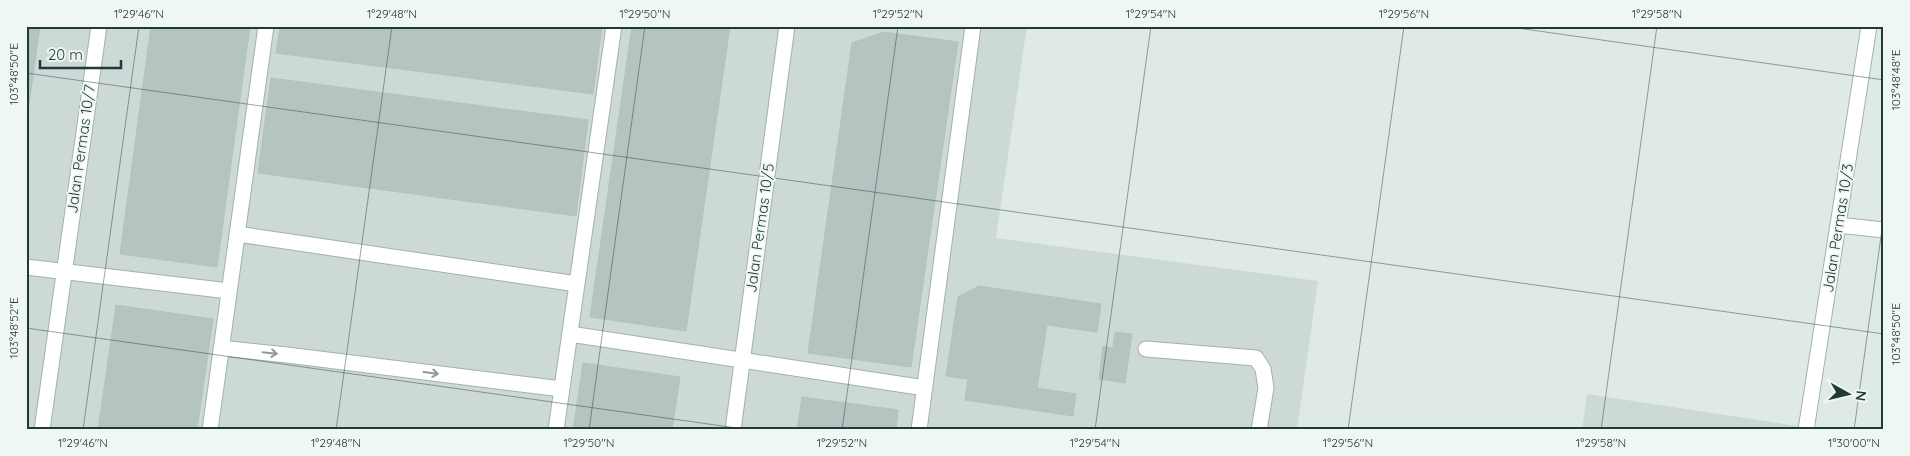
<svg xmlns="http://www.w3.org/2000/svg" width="1910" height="456" font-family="Quicksand,sans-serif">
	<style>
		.built { fill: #cdd9d6 }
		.building { fill: #b5c4c1; stroke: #b2c3bf }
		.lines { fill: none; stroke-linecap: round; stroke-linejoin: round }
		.minor-casing { stroke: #a2b1af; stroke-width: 17 }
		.minor { stroke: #fff; stroke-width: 15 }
		.oneway { stroke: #909c9b }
		.ticks { fill: none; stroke: #213937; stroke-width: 1; stroke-opacity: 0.45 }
		.labels { text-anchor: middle; stroke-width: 4; stroke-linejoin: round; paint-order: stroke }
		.street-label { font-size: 15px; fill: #213937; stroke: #eff7f4 }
		.neatline { fill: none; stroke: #213937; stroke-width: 2 }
		.ticks-label { font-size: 12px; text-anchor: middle; fill: #213937 }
	</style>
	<rect width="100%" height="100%" fill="#dfeae7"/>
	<!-- built -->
	<path class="built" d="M26 26H1027L996 238 1318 281 1297 430H26Z
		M1587 394 1825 430H1582Z"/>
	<!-- building -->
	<path class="building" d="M26 26H40L26 126Z
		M151 26H250L217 267 120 254Z
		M280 26H602L593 94 276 53Z
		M632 26H730L686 331 590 317Z
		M884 32 958 42 911 367 808 353 852 43Z
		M271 78 588 120 576 216 258 173Z
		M979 286 1101 304 1097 332 1047 325 1037 388 1076 394 1073 416 965 400 968 379 946 376 958 297Z
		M116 305 213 319 197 430H98Z
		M1115 332 1132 334 1125 383 1099 379 1103 346 1113 348Z
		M583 363 680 377 672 430H573Z
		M802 397 898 410 896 430H797Z"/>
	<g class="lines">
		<defs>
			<path id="minor" d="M1838 225 1884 230
				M237 234 577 284
				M26 267 229 291
				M570 334 925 388
				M221 348 287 355 562 389
				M1146 349 1256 358 1263 369 1266 388 1259 430
				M42 430 99 26
				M210 430 266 26
				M556 430 614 26
				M733 430 787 26
				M919 430 973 26
				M1806 430 1869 26"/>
		</defs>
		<!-- minor casing -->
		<use href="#minor" class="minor-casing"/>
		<!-- minor -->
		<use href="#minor" class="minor"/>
	</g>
	<!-- one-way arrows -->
	<defs><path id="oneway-shaft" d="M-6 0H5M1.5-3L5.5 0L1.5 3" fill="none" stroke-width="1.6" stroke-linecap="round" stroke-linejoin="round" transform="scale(1.25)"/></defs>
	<g class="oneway">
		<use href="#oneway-shaft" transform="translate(270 353) rotate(6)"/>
		<use href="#oneway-shaft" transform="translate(431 373) rotate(7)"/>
	</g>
	<!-- ticks -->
	<path class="ticks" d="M1503 26 1884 80M26 73 1884 334M26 328 751 430M83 430 139 26M336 430 392 26M589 430 645 26M842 430 898 26M1095 430 1151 26M1348 430 1404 26M1601 430 1657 26M1854 430 1884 215"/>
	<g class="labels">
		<!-- street labels -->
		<g class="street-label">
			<text transform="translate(81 149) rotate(-82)" y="5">Jalan Permas 10/7</text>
			<text transform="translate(760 228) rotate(-82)" y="5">Jalan Permas 10/5</text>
			<text transform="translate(1838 228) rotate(-81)" y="5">Jalan Permas 10/3</text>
		</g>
	</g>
	<!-- border -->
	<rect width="1910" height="456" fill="none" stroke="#eff7f4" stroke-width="55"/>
	<!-- north arrow -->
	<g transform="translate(1848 394) rotate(98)" stroke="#eff7f4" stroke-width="4" paint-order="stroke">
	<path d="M0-4L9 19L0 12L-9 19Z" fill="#213937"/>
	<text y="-8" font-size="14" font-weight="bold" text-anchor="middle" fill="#213937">N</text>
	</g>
	<!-- scale -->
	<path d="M40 60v8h81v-8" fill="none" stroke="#213937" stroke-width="2.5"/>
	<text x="48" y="60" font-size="15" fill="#213937" stroke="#eff7f4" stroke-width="4" paint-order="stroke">20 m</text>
	<rect x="28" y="28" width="1854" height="400" class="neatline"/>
	<g class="ticks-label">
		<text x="139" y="18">1°29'46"N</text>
		<text x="392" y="18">1°29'48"N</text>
		<text x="645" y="18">1°29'50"N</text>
		<text x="898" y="18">1°29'52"N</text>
		<text x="1151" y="18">1°29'54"N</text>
		<text x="1404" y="18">1°29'56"N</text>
		<text x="1657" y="18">1°29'58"N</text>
		<text transform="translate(14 74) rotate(-90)" y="4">103°48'50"E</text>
		<text transform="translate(1896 80) rotate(-90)" y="4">103°48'48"E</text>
		<text transform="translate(14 328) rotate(-90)" y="4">103°48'52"E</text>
		<text transform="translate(1896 334) rotate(-90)" y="4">103°48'50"E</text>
		<text x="83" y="447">1°29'46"N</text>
		<text x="336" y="447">1°29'48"N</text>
		<text x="589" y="447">1°29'50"N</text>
		<text x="842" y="447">1°29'52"N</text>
		<text x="1095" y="447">1°29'54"N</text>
		<text x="1348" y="447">1°29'56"N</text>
		<text x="1601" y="447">1°29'58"N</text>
		<text x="1854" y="447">1°30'00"N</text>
	</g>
</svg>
